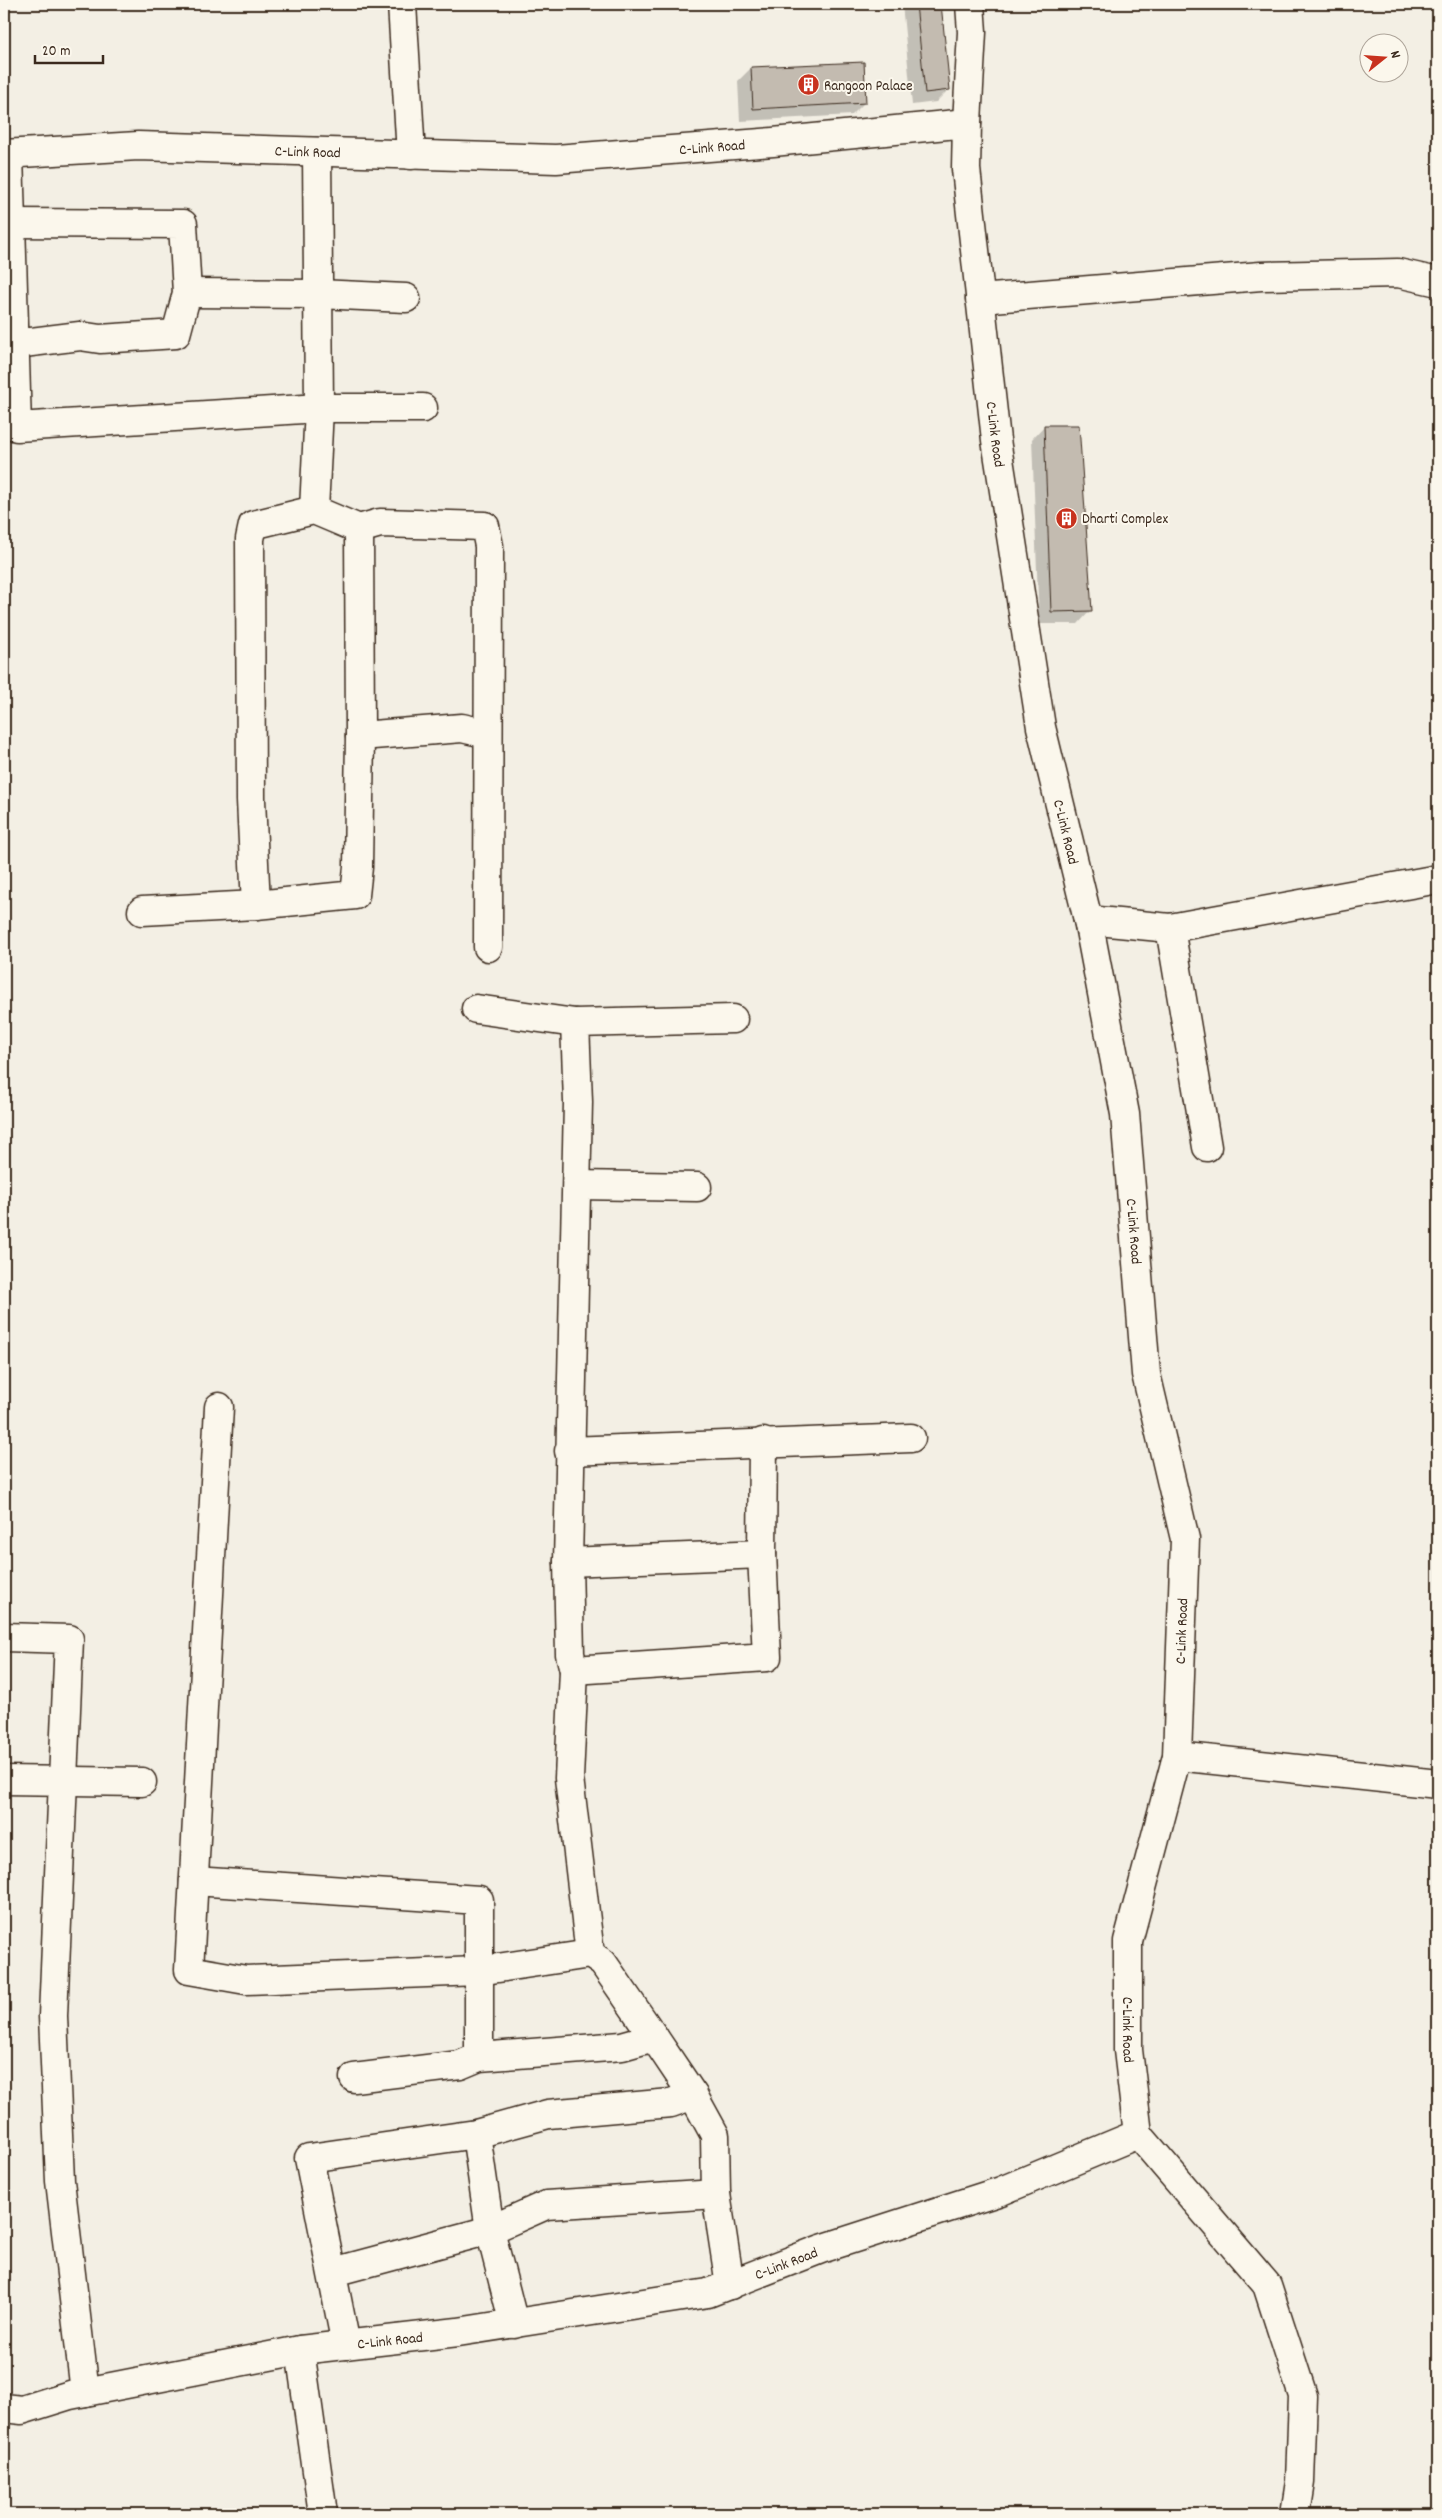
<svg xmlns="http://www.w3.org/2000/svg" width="1442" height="2518" font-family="Dekko,sans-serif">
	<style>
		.shadow { fill: #0003 }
		.building { fill: #c3bbb0; stroke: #3b2a1e }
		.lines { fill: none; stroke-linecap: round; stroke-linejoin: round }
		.minor-casing { stroke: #3b2a1e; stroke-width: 31 }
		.minor { stroke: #fbf7ec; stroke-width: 28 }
		.labels { text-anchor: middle; stroke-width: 4; stroke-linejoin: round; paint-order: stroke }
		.poi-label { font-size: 15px; fill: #3b2a1e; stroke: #fbf7ec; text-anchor: start }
		.street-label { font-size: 15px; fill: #3b2a1e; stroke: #fbf7ec }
	</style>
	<rect width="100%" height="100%" fill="#f3efe4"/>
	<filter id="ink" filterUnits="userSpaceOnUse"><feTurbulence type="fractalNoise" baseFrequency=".02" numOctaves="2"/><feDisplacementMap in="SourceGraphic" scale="10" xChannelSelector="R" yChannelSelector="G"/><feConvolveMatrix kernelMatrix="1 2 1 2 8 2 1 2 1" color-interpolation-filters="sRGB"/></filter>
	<g filter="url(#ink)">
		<!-- shadow -->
		<path class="shadow" d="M902 4H940L949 89 936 102 912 105Z
			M751 68 864 103 852 115 740 121 738 81Z
			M1044 426 1090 611 1078 624H1039L1032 439Z"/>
		<!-- building -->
		<path class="building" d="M916 4H941L950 90 925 93Z
			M864 62 866 103 753 109 751 67Z
			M1044 425H1079L1092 611 1051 612Z"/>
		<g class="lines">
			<defs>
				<g id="minor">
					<path d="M402 4 411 155"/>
					<path d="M967 123 972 32 970 4"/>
					<path id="s1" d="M4 154 138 146 556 159 773 142 967 123 966 169 996 440 1041 727 1088 920 1125 1114 1146 1374 1185 1539 1177 1756 1128 1941V2050L1138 2134 1001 2191 821 2249 708 2293 458 2332 300 2350 70 2395 22 2410 4 2408"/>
					<path d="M9 154 17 427 319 408H423"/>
					<path d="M11 223 183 224 187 293 176 334 100 339 80 336 15 344"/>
					<path d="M187 293 318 294 406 298"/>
					<path d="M980 299 1261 276 1398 273 1438 282"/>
					<path d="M314 510 319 408 317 152"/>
					<path d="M360 736 462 728 488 734"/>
					<path d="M256 905 251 800 250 539 253 525 314 510 359 529 380 523 485 526 489 546 488 947"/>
					<path d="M142 911 256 905 355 895 358 867 360 736 359 529"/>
					<path d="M1088 920 1170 928 1438 879"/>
					<path d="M1170 928 1207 1147"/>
					<path d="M476 1009 575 1023"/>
					<path d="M577 1185 697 1187"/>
					<path d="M219 1407 189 1970 246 1980 478 1971 590 1954 603 1963 654 2037 693 2095 715 2135 716 2194 730 2285"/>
					<path d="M569 1451 911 1438"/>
					<path d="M568 1562 762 1554"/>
					<path d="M4 1637 69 1639 53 2016 60 2181 85 2392"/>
					<path d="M574 1670 767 1657 762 1554 763 1442"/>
					<path d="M1177 1756 1438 1784"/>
					<path d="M4 1780 142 1782"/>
					<path d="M194 1881 479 1900V2057"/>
					<path d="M590 1954 569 1778 574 1670 570 1654 568 1562 578 1102 575 1023 733 1019"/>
					<path d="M354 2078 460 2065 479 2057 622 2046 654 2037"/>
					<path d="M476 2134 490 2230 514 2324"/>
					<path d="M1138 2134 1267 2285 1303 2396 1300 2482 1295 2514"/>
					<path d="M333 2272 490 2230 546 2205 716 2194"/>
					<path d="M346 2345 309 2158 476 2134 548 2114 671 2103 693 2095"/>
					<path d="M300 2350 323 2514"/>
				</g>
			</defs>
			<!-- minor casing -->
			<use href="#minor" class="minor-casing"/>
			<!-- minor -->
			<use href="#minor" class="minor"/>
		</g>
	</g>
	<!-- icons -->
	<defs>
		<symbol id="building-disc" viewBox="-11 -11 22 22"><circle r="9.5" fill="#c8321e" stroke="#fbf7ec"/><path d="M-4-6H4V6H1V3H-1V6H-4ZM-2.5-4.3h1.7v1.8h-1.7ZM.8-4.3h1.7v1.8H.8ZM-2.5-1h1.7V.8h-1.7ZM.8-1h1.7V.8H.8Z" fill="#fff"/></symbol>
	</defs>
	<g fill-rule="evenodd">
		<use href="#building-disc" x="796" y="72" width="25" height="25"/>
		<use href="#building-disc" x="1054" y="506" width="25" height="25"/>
	</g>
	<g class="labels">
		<!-- poi labels -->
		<g class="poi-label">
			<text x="824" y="90">Rangoon Palace</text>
			<text x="1082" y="523">Dharti Complex</text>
		</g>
		<!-- street labels -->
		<g class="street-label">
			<text dy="5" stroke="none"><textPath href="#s1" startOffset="709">C-Link Road</textPath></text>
			<text dy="5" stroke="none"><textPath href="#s1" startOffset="304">C-Link Road</textPath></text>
			<text dy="5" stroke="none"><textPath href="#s1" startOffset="1278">C-Link Road</textPath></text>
			<text dy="5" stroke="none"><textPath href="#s1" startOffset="1682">C-Link Road</textPath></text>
			<text dy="5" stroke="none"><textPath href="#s1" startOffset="2088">C-Link Road</textPath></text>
			<text transform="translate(1181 1631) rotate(-88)" y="5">C-Link Road</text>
			<text dy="5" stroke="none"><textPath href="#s1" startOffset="2898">C-Link Road</textPath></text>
			<text transform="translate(786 2263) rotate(-21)" y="5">C-Link Road</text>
			<text transform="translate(390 2340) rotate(-6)" y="5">C-Link Road</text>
		</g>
	</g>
	<!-- margin -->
	<rect width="1442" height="2518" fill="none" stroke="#fbf7ec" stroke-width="20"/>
	<rect x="10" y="10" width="1422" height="2498" fill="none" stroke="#3b2a1e" stroke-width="2" filter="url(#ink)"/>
	<!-- north arrow -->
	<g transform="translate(1384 58) rotate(73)"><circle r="24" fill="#fbf7ec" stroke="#aea59a"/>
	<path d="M0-4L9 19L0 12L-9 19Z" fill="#c8321e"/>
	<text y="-8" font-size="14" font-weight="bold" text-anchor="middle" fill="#3b2a1e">N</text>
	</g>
	<!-- scale -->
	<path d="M35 55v8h68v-8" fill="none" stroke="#3b2a1e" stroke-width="2.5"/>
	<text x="42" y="55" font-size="15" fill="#3b2a1e" stroke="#fbf7ec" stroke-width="4" paint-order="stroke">20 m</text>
</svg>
